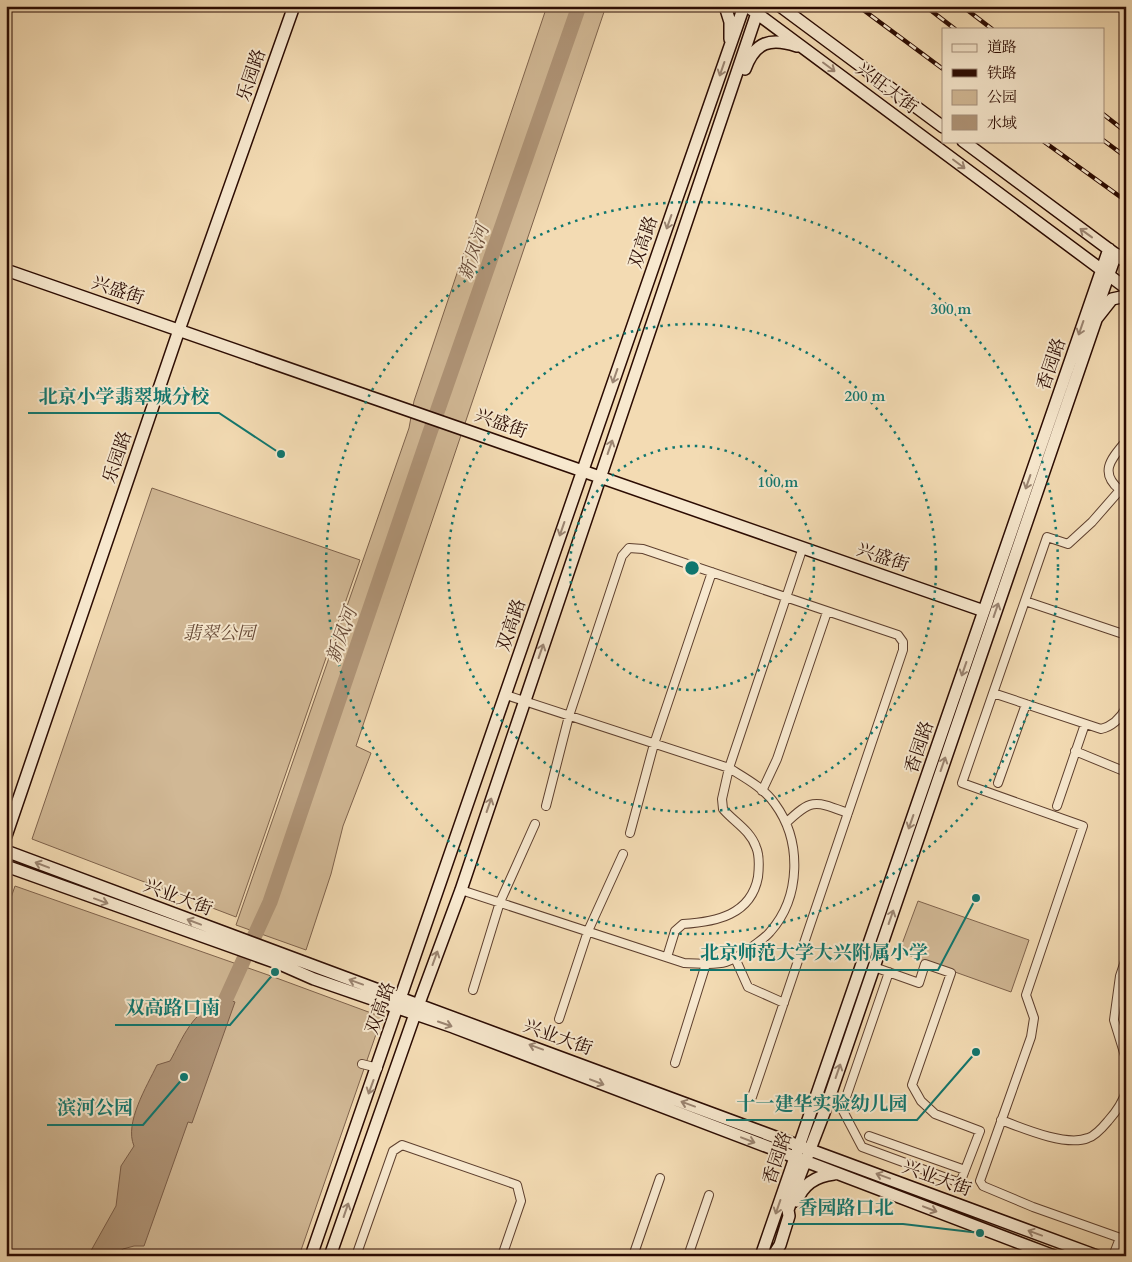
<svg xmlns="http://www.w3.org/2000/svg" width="1132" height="1262" font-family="Cardo,'Noto Serif SC',serif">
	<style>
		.green { fill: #d1b895; stroke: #7e624c }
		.water { fill: #af9477; stroke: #7a5d48 }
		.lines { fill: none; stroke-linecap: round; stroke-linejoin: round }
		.river { stroke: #af9477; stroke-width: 15 }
		.street-casing { stroke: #5d3f2e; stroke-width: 10 }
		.secondary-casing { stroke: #2b0b02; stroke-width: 14 }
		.street { stroke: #f7e8ce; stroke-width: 8 }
		.secondary { stroke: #f7e8ce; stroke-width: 11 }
		.rail-casing { stroke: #2b0b02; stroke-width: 4.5 }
		.rail { stroke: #f7e8ce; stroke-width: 2.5; stroke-dasharray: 8; stroke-linecap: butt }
		.oneway { stroke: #9b8572 }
		.ring { fill: none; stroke: #0f766e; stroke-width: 2.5; stroke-dasharray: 2.5 5 }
		.labels { text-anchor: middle; stroke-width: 4; stroke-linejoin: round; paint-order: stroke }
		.street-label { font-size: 18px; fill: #2b0b02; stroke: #f7e8ce }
		.park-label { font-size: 18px; font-style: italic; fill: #654835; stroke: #f7e8ce }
		.water-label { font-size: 19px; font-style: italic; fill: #664937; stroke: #f7e8ce }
		.centre { fill: #0f766e; stroke: #f7e8ce; stroke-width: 2.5 }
		.ring-label { font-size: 15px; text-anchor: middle; font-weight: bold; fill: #0f766e; stroke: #f7e8ce; stroke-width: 4; stroke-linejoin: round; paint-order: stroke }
		.leader { fill: none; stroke: #0f766e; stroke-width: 2 }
		.callout-dot { fill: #0f766e; stroke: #f7e8ce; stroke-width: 2 }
		.callout-label { font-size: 19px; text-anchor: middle; font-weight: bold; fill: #0f766e; stroke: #f7e8ce; stroke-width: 4; stroke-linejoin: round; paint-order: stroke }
	</style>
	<rect width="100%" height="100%" fill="#f3dbb3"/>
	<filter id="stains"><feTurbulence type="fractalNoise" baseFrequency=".004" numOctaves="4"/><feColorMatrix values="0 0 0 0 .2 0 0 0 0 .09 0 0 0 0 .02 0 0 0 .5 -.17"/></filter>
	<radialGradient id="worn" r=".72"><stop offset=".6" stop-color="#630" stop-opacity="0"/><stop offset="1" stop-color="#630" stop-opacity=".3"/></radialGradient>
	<!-- green -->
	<path class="green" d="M547 6H606L356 746 371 753 343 826 331 874 306 950 236 925 409 428 414 401Z
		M152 488 360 560 236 917 32 839Z
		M15 886 271 976 382 1017 299 1256H6V912Z
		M918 901 1029 940 1011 992 899 952Z"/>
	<!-- water -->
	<path class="water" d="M224 998 235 1002 192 1123 188 1122 144 1246H134L123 1249 115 1256H88L116 1206 121 1166 134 1146C124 1123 147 1086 157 1065L170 1061C182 1040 193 1008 221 1004Z"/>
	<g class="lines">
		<!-- river -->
		<path class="river" d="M218 1016 270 902 429 435 579 6"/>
		<defs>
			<path id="street" d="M1126 489 1120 490 1092 522 1068 544 1047 537 962 783 1083 826 1026 995 1034 1018 1031 1037 980 1181 983 1186 1033 1207 1126 1240
				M1120 490C1098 472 1112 458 1126 441
				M1025 601 1126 635
				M993 693 1101 729C1113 726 1120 719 1126 708
				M1075 751 1126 772
				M998 783 1026 704
				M762 791 777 759 827 612
				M546 806 569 716 622 556 629 548 643 549 898 635 903 642V650L752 1097
				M1057 806 1085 724
				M786 823C812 798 815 801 848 813
				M630 833 654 744 712 572
				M461 890 684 963C697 963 713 966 726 962 735 959 744 953 752 947 758 942 765 938 770 932 801 897 802 841 775 804 764 788 745 778 729 768L506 695
				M667 957 675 931 683 924C716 922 751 915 758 877 759 868 760 856 756 847 750 830 734 822 723 809L722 799 729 768 803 547
				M735 958 748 987 784 1003
				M1126 958 1120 976 1114 1020 1126 1059
				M874 967 919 983 925 964 951 973 912 1085 921 1101 935 1114 980 1131 960 1183 862 1147 842 1109 889 972
				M473 990 500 902 535 824
				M559 1019 588 931 623 854
				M675 1063 706 964
				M362 1064 378 1068
				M1001 1120C1022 1128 1066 1147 1088 1138 1095 1136 1103 1127 1108 1121 1116 1112 1123 1102 1126 1091
				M869 1136 965 1170
				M356 1256 393 1151 402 1145 517 1185 521 1201 502 1256
				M633 1256 660 1178
				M688 1256 709 1195
				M1113 1256 1120 1238"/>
			<path id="secondary" d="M725 6 730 22V39
				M780 6 943 127
				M751 9 1126 288
				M745 69C755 42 770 37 797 46
				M963 141 1126 262
				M6 270 984 611
				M1097 318 1112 299 1126 296
				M6 836 179 330 294 6
				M6 851C369 988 733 1120 1097 1256
				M6 866 280 964 314 979 453 1027 1054 1256
				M797 1201C803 1184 816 1176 834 1174
				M311 1256C458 840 598 422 744 6
				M330 1256 415 1014 461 890 757 13 761 6
				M761 1256 1109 249
				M773 1256 780 1245 789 1216 788 1210 800 1175 824 1113 1096 320 1098 305 1116 254"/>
		</defs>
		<!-- street casing -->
		<use href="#street" class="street-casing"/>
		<!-- secondary casing -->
		<use href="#secondary" class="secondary-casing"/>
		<!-- street -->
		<use href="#street" class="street"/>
		<!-- secondary -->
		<use href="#secondary" class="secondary"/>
		<defs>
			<path id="rail" d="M858 6 943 69
				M925 6 955 29
				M962 6 992 29
				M1103 114 1126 132
				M1103 140 1126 157
				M1043 141 1126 201"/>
		</defs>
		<!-- rail casing -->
		<use href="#rail" class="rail-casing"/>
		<!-- rail -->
		<use href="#rail" class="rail"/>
	</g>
	<!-- one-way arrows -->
	<defs><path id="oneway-shaft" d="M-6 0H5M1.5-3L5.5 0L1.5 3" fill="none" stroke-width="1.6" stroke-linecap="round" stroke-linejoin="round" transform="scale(1.25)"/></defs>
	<g class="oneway">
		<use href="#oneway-shaft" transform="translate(829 67) rotate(37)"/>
		<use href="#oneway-shaft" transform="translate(722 69) rotate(109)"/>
		<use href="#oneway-shaft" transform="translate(959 164) rotate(37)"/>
		<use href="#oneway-shaft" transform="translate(669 222) rotate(109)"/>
		<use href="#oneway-shaft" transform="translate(1086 233) rotate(-144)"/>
		<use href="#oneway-shaft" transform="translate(1081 328) rotate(109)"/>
		<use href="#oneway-shaft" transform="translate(615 376) rotate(109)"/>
		<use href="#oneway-shaft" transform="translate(610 447) rotate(-71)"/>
		<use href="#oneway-shaft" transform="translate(1028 482) rotate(109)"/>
		<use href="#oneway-shaft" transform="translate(562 529) rotate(109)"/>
		<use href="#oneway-shaft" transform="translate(996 610) rotate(-71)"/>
		<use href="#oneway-shaft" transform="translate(541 651) rotate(-71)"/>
		<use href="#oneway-shaft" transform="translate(964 669) rotate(109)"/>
		<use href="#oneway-shaft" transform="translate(943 764) rotate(-71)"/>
		<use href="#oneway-shaft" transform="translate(489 805) rotate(-71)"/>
		<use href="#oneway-shaft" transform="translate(911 822) rotate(109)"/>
		<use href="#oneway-shaft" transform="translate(42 865) rotate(-159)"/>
		<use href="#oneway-shaft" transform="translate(101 901) rotate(20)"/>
		<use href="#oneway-shaft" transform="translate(891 917) rotate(-71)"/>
		<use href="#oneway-shaft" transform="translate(194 922) rotate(-159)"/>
		<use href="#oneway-shaft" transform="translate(435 958) rotate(-70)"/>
		<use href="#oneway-shaft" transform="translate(356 982) rotate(-160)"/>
		<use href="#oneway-shaft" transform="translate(445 1024) rotate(19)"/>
		<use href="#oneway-shaft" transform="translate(536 1047) rotate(-160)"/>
		<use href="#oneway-shaft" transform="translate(838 1071) rotate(-71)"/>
		<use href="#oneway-shaft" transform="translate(597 1082) rotate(21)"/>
		<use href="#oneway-shaft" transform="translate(371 1087) rotate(110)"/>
		<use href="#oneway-shaft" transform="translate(688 1104) rotate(-160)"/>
		<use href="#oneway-shaft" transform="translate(748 1140) rotate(21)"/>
		<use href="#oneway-shaft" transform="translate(883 1176) rotate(-160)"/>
		<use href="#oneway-shaft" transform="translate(778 1207) rotate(109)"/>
		<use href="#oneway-shaft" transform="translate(930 1209) rotate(21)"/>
		<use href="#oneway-shaft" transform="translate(346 1210) rotate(-71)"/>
		<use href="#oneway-shaft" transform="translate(1035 1233) rotate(-160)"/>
	</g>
	<!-- distance rings -->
	<g class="ring">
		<circle cx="692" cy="568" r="122"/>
		<circle cx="692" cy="568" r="244"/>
		<circle cx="692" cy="568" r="366"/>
	</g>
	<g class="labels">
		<!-- street labels -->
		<g class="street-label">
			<text transform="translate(251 75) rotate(-71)" y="6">乐园路</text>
			<text transform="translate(887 88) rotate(37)" y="6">兴旺大街</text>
			<text transform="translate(643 242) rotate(-71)" y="6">双高路</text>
			<text transform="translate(118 290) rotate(19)" y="6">兴盛街</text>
			<text transform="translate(1051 364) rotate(-71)" y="6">香园路</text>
			<text transform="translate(501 423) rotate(20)" y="6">兴盛街</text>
			<text transform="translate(117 457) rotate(-71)" y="6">乐园路</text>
			<text transform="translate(883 557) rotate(19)" y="6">兴盛街</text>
			<text transform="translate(511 625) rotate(-71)" y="6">双高路</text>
			<text transform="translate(919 747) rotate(-71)" y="6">香园路</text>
			<text transform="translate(178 897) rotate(21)" y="6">兴业大街</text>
			<text transform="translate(380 1008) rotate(-70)" y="6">双高路</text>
			<text transform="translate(558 1037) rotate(20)" y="6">兴业大街</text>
			<text transform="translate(777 1158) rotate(-71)" y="6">香园路</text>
			<text transform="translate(937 1178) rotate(20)" y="6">兴业大街</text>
		</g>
		<!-- park labels -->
		<g class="park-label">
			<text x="219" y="639">翡翠公园</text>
		</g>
		<!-- water labels -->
		<g class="water-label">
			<text transform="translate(473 252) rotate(-71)" y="7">新凤河</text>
			<text transform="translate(341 635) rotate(-71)" y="7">新凤河</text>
		</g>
	</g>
	<circle cx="692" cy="568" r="8" class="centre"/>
	<g class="ring-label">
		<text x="951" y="314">300 m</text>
		<text x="865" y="401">200 m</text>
		<text x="778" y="487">100 m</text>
	</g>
	<!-- callouts -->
	<path class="leader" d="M281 454L219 413H28M976 898L938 970H690M275 972L230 1025H115M976 1052L917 1120H726M184 1077L143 1125H47M980 1233L903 1224H788"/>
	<g class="callout-dot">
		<circle cx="281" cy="454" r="5"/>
		<circle cx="976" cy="898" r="5"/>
		<circle cx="275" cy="972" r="5"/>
		<circle cx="976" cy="1052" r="5"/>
		<circle cx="184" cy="1077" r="5"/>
		<circle cx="980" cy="1233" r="5"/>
	</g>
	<g class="callout-label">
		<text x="124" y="403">北京小学翡翠城分校</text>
		<text x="814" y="959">北京师范大学大兴附属小学</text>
		<text x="173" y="1014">双高路口南</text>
		<text x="822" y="1110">十一建华实验幼儿园</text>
		<text x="95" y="1114">滨河公园</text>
		<text x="846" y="1214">香园路口北</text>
	</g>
	<!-- margin -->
	<rect width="1132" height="1262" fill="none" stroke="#f3dbb3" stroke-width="25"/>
	<rect x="8" y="8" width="1117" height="1247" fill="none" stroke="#2b0b02" stroke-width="2.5"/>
	<rect x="12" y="12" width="1107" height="1237" fill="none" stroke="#2b0b02"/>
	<!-- legend -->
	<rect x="942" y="28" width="162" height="115" fill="#f7e8ce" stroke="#a5907c"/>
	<rect x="952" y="44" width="25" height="8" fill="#f7e8ce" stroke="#a5907c"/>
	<text x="987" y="52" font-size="15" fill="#2b0b02">道路</text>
	<rect x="952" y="69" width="25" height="8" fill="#2b0b02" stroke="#a5907c"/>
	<text x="987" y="78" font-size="15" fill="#2b0b02">铁路</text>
	<rect x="952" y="90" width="25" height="15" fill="#d1b895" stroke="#a5907c"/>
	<text x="987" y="102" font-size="15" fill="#2b0b02">公园</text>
	<rect x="952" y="115" width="25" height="15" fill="#af9477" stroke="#a5907c"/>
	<text x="987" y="128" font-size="15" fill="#2b0b02">水域</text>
	<rect width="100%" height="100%" filter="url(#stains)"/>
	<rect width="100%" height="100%" fill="url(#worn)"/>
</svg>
